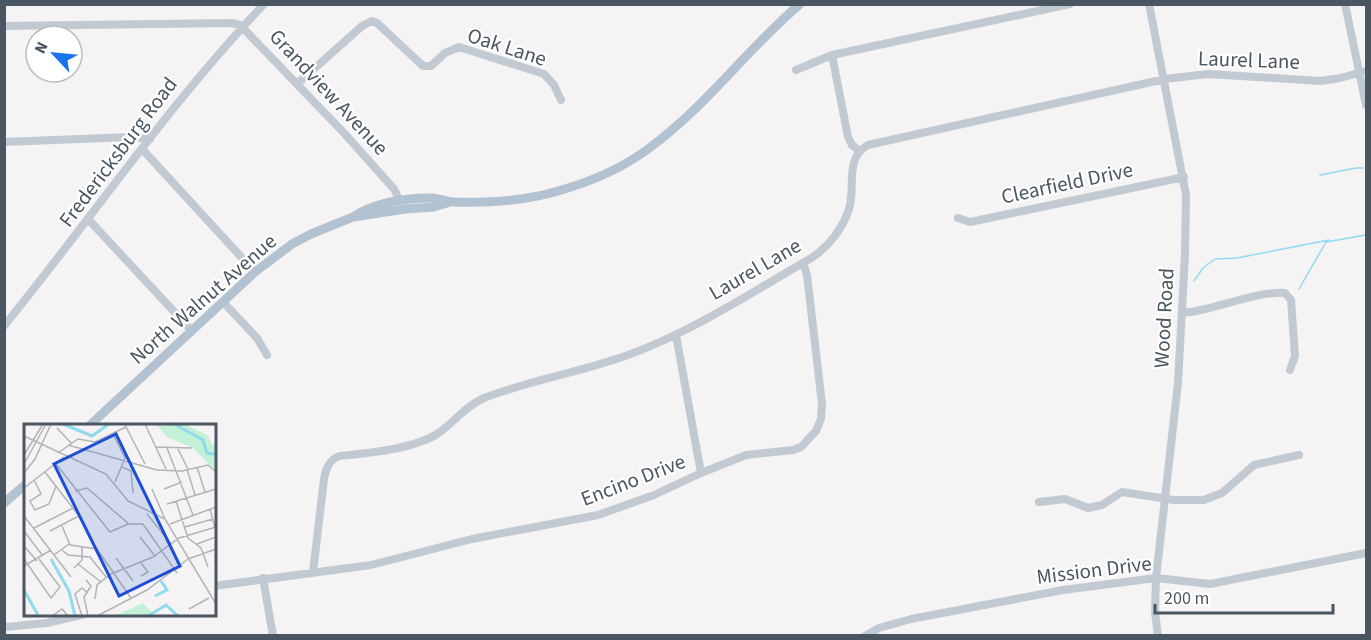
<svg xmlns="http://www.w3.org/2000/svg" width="1371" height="640" font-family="'Source Sans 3',sans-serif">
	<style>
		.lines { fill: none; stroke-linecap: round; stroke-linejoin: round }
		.stream { stroke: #90daee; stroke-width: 1.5 }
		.minor { stroke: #c1cad2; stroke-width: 8 }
		.major { stroke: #b3c2d1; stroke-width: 9 }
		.labels { text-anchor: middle; stroke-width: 4.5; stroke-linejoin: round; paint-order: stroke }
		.street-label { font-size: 21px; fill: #4a5661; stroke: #fff }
		.inset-river { fill: none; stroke: #90daee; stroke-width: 3 }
		.inset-road { fill: none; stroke: #b1b4b9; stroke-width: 1.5 }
		.view { fill: #1d4ed8; fill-opacity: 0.15; stroke: #1d4ed8; stroke-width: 3 }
		.inset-edge { fill: none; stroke: #4a5661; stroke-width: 3 }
	</style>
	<rect width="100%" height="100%" fill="#f5f3f3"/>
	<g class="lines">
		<!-- stream -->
		<path class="stream" d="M1320 175 1356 168H1363
			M1194 281 1203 268 1215 259 1237 258 1329 240
			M1299 289 1326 242 1366 235"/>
		<!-- minor -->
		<path class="minor" d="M1149 4 1186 195 1185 254 1178 383 1156 578 1155 612 1158 636
			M1345 4 1366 105
			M4 26 232 23 240 25 344 133 394 189 400 201
			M832 55 848 137 852 145 859 151
			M796 70 832 55 1070 4
			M297 84 362 26 372 21 377 23 423 66H431L445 53 459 47 544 74 554 85 561 100
			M4 142 131 137 150 139
			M142 149 255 272
			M958 218 970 222 1184 177
			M89 220 192 331
			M223 302 257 338 267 355
			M1182 313C1214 311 1253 291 1285 293L1291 300 1295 356 1290 370
			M4 326C91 219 169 104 264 4
			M676 335 701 473
			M1039 502 1065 499 1088 508 1102 505 1122 492 1174 500H1204L1222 493 1254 465 1299 455
			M313 572 324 479C326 469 329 459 340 456 369 453 413 449 437 434 454 423 465 406 484 398 531 380 581 372 628 355 692 332 754 291 813 257 829 246 843 228 849 209 856 187 844 158 868 145L1165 79 1208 74 1321 81 1340 78 1366 71
			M263 578 273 636
			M214 586 371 565 472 539 598 515 654 495 701 473 746 455 793 450 801 447 816 431 821 419 822 404 807 275 803 263
			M5 627 47 623 85 614
			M865 636 879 628 911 619 1063 590 1156 578 1210 584 1366 553"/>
		<!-- major -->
		<path class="major" d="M353 217C375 202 405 198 432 198 439 198 446 202 454 202 489 203 525 201 558 191 590 182 621 169 648 149 705 108 747 49 800 4
			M89 426 255 272 292 244 311 234 353 217 405 209 434 207 450 202
			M4 503 26 484"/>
	</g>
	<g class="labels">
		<!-- street labels -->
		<g class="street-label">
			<text transform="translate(507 47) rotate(18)" y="7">Oak Lane</text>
			<text transform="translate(1249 60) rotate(2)" y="7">Laurel Lane</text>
			<text transform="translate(329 92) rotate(47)" y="7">Grandview Avenue</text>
			<text transform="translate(118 152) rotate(-53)" y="7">Fredericksburg Road</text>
			<text transform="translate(1067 183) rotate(-12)" y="7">Clearfield Drive</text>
			<text transform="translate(755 269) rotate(-30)" y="7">Laurel Lane</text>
			<text transform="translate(203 299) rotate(-41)" y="7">North Walnut Avenue</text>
			<text transform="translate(1164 318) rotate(-87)" y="7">Wood Road</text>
			<text transform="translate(633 480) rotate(-21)" y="7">Encino Drive</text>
			<text transform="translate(1094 570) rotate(-7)" y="7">Mission Drive</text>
		</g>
	</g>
	<!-- overview -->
	<g transform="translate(24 424)">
		<rect width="192" height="192" fill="#f5f3f3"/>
		<path d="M132 0H160L183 11 188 20 192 19V47L169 24 143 13ZM119 179 131 192H91Z" fill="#c3f1d5"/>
		<path class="inset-river" d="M39 0 68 12 85 0M150 0 179 16 183 29 192 30M27 135 45 167 51 192M0 166 14 191M131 172 143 166 137 157M124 192 142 181 154 192"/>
		<path class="inset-road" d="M121 0 142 45M101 1 121 40M33 4 47 19M89 10 101 34 91 58M0 12 82 50 104 77 141 95 192 180M44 21 133 46 158 47 184 41 192 48M132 23 168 24M143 24 169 91M154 25 164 45M34 29 54 15 71 18 102 3M0 31 19 0M0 40 22 0M32 40 86 108 104 100M98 43 107 47 109 69M173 43 181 68M163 45 171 71M21 48 55 92 26 107M0 49 11 35 27 0M10 56 17 70 6 77 11 86 25 80 32 62M0 64 40 33M128 65 141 95M140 65 158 58M51 67 63 64 105 100H119L153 149M152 77 164 114 177 124 184 143M143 80 192 65M186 85 191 104M123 90 147 120M0 92 47 153M146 100 192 83M38 102 46 121 73 125 107 174M161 103 189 95M10 104 49 84M0 107 19 132M116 113 131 132M173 120 192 113M0 122 13 137M38 126 44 131 66 133 82 153M30 131 45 120M92 134 109 157M0 135 27 174 36 163 15 135M164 135 192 125M54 140 77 158M0 142 27 126M50 144 58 136V122M117 152 124 148 117 139M62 156 67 162 60 173 64 192M71 175 73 161 87 150 129 133 155 114 192 103M165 185 185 174M28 192 38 185 44 192M58 192 51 170 58 164 64 169M73 192 123 166 164 135"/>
		<path class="view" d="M92 10 156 142 95 172 30 40Z"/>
		<rect width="192" height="192" class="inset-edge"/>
	</g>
	<!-- border -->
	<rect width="1371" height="640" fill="none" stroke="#4a5661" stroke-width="12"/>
	<!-- north arrow -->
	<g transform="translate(54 54) rotate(296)"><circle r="28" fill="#ffffff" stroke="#b7bbc0" stroke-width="1.5"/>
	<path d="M0-4.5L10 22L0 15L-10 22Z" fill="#1a73e8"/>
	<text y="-9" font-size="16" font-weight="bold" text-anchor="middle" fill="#4a5661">N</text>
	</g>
	<!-- scale -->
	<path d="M1155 604v9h178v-9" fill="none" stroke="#4a5661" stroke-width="3"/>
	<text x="1164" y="604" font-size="18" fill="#4a5661" stroke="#ffffff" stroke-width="4.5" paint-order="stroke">200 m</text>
</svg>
